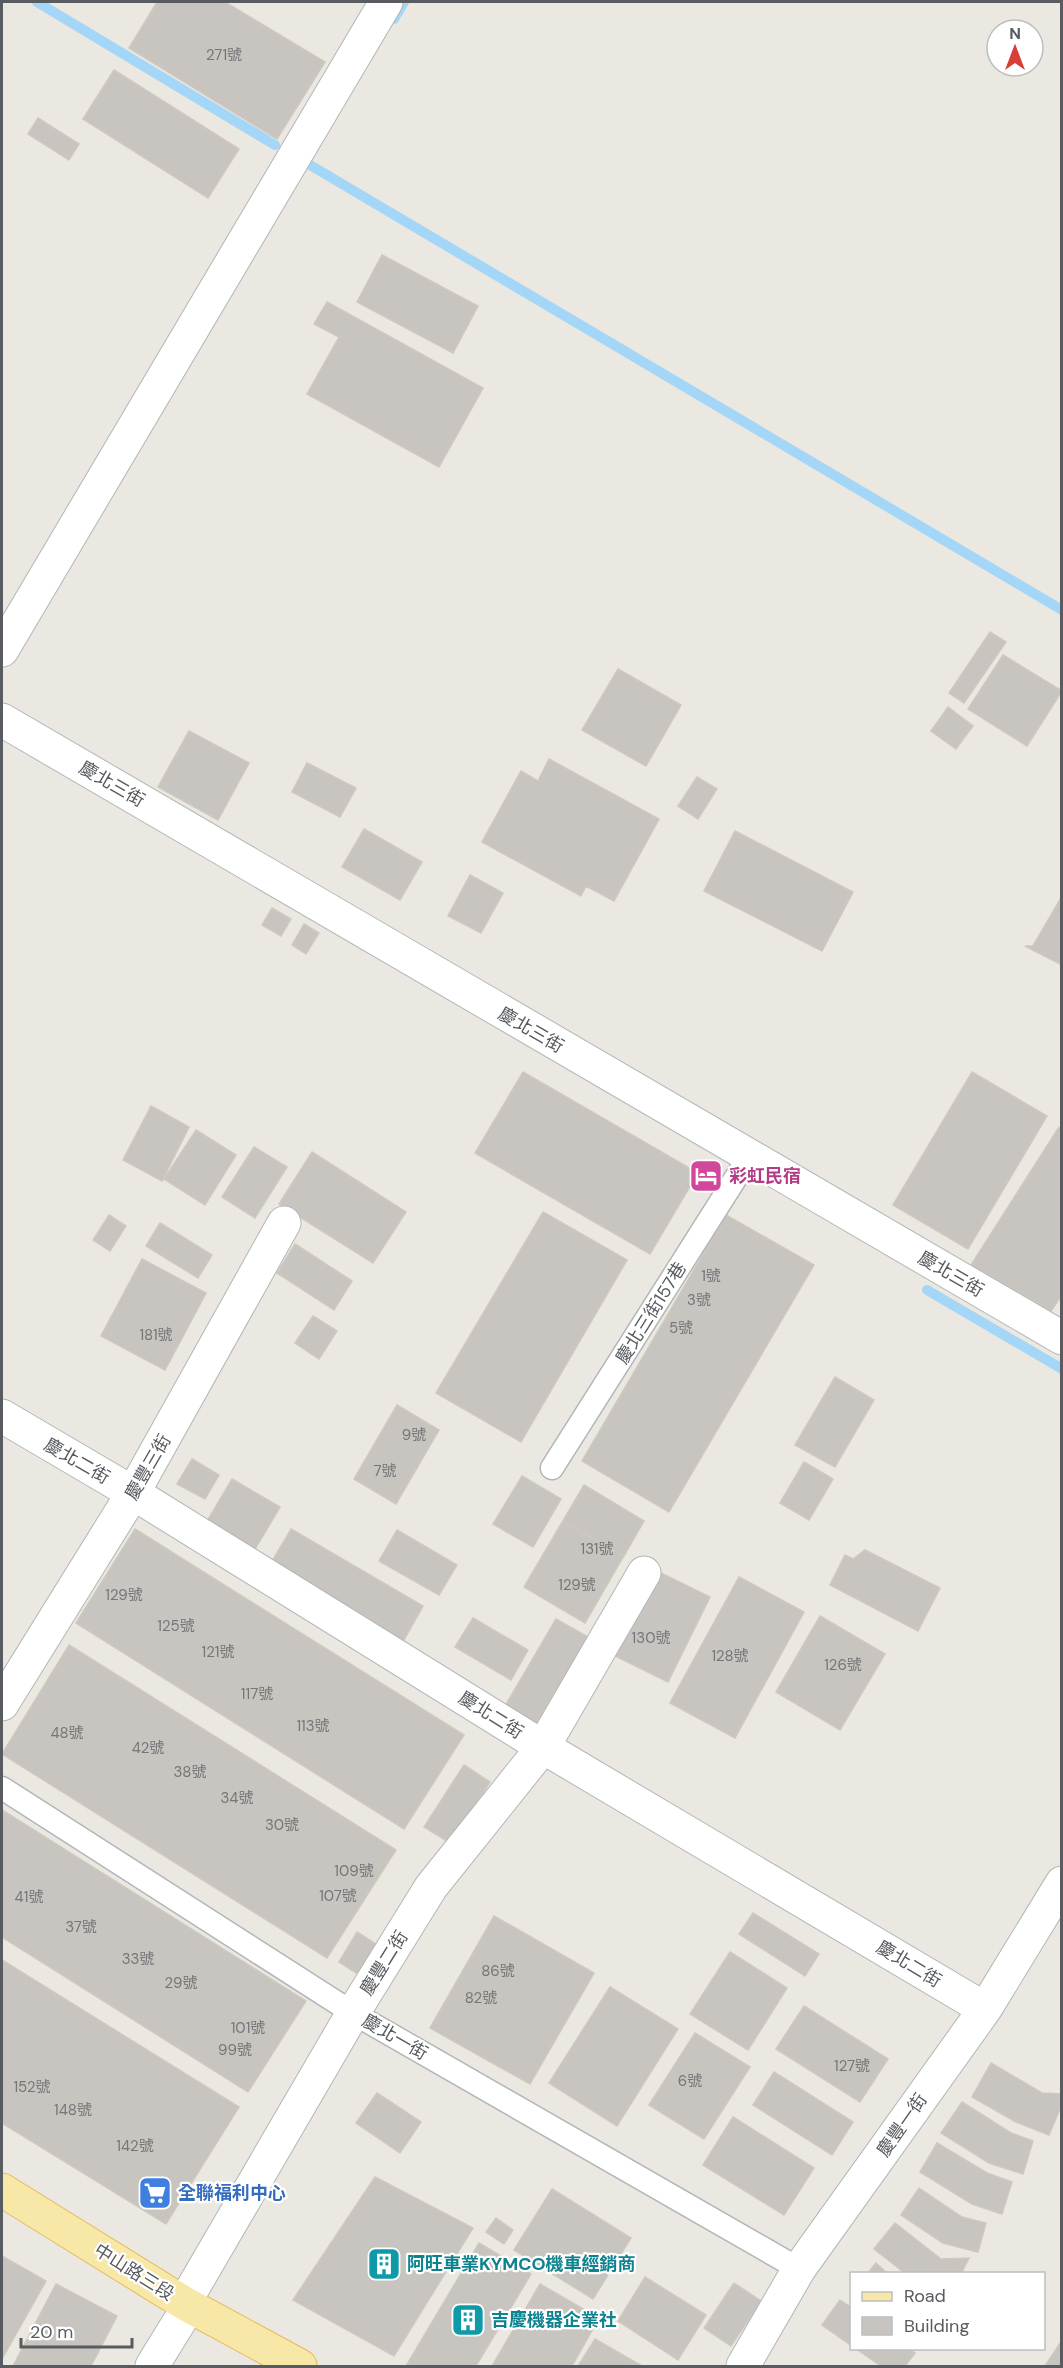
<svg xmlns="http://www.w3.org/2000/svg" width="1063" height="2368" font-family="'DM Sans','Noto Sans TC',sans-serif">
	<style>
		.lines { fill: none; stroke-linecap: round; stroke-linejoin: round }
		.stream { stroke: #a3d6f7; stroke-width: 10 }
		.building { fill: #c8c4bf; stroke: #cec9bf; stroke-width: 1.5 }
		.service-casing { stroke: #b2b6ba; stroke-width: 25 }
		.minor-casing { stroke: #b2b6ba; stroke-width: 35 }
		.primary-casing { stroke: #e5ba5e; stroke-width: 35 }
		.service { stroke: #fff; stroke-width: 22 }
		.minor { stroke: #fff; stroke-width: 33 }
		.primary { stroke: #f8e8a7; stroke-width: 33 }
		.labels { text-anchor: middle; stroke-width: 4.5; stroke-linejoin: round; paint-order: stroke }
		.number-label { font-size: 15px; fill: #747678 }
		.street-label { font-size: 18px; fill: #585c60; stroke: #fff }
		.hotel-label { font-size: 18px; font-weight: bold; fill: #b23c85; stroke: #fff; text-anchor: start }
		.shop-label { font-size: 18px; font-weight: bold; fill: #366cbe; stroke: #fff; text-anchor: start }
		.culture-label { font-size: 18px; font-weight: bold; fill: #0d838f; stroke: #fff; text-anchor: start }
	</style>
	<rect width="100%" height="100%" fill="#eae8e0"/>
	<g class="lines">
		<!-- stream -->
		<path class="stream" d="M37 2 275 145
			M394 19 404 2
			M305 162 1062 610
			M927 1290 1062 1369"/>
	</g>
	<!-- building -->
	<path class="building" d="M157 2H225L325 62 277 139 129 48Z
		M114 70 239 149 208 198 83 119Z
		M38 118 79 144 69 160 28 134Z
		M382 255 478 306 453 353 357 302Z
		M327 302 483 388 439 467 307 394 339 337 314 324Z
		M990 632 1006 642 964 703 949 693Z
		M1003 655 1062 691 1027 746 968 709Z
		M618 669 681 705 646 766 582 730Z
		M948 707 973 726 956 749 931 731Z
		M189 731 249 763 218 820 158 787Z
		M549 759 659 819 614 901 586 886 581 896 482 842 521 771 538 781Z
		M307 763 356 788 340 817 292 792Z
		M697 777 717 789 698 819 678 806Z
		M364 829 422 862 400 900 342 867Z
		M735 831 853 892 822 951 704 891Z
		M470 875 503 893 481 933 448 916Z
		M1062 896V965L1025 946H1033Z
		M272 908 291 919 281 936 262 925Z
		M304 924 319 933 306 954 292 945Z
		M523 1072 698 1173 650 1254 475 1153Z
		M972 1072 1047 1116 968 1249 893 1205Z
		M151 1106 189 1127 162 1181 123 1160Z
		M1059 1127 1062 1129V1295L1051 1311 971 1265Z
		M196 1130 236 1155 205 1205 164 1179Z
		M254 1147 287 1167 255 1218 222 1197Z
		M312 1152 406 1212 373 1263 279 1204Z
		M543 1212 627 1260 521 1442 436 1393Z
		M109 1215 126 1226 110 1251 93 1240Z
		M726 1215 814 1265 669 1512 582 1461Z
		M160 1223 212 1255 198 1278 146 1246Z
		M295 1244 352 1281 334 1310 277 1273Z
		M142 1259 206 1293 165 1370 101 1336Z
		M313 1316 337 1331 319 1359 295 1343Z
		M835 1377 874 1400 835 1467 795 1445Z
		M397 1405 439 1430 396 1504 354 1479Z
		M192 1459 219 1475 205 1499 177 1484Z
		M804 1462 833 1479 809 1520 780 1503Z
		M522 1476 561 1499 533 1547 493 1524Z
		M232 1479 280 1507 254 1551 206 1523Z
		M584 1485 644 1521 585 1623 524 1587Z
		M584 1485 644 1521 624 1556 563 1522Z
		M135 1529 464 1735 404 1829 76 1623Z
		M291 1529 423 1606 400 1647 267 1570Z
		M397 1530 457 1565 439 1595 379 1561Z
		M865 1550 940 1588 918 1631 830 1585 845 1555 853 1559Z
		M657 1571 710 1597 668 1682 615 1656Z
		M739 1577 804 1612 735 1738 670 1703Z
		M820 1616 885 1654 840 1730 776 1692Z
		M473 1618 528 1650 511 1680 455 1647Z
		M556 1619 588 1637 536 1724 505 1706Z
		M69 1645 396 1850 327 1958 2 1754Z
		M464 1765 490 1782 450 1843 424 1827Z
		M2 1810 306 2001 248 2092 2 1937Z
		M753 1913 819 1954 805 1976 739 1934Z
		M494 1916 594 1973 530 2084 430 2028Z
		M357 1932 382 1948 364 1978 339 1962Z
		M730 1952 787 1988 748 2050 690 2014Z
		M2 1960 239 2107 166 2224 2 2123Z
		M610 1987 678 2029 617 2126 549 2083Z
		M804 2006 888 2059 860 2102 776 2049Z
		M695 2033 750 2067 704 2139 649 2105Z
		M991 2063 1042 2093 1062 2094V2104L1049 2135 1016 2122 972 2097Z
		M774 2072 853 2122 832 2155 753 2105Z
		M377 2093 421 2122 400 2153 356 2123Z
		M962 2102 1011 2133 1033 2141 1023 2174 989 2163 941 2133Z
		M733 2117 814 2168 784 2215 703 2165Z
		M937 2143 987 2173 1012 2182 1002 2214 972 2204 920 2172Z
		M375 2177 473 2228 394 2356 293 2300Z
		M919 2188 962 2217 986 2223 978 2252 943 2243 901 2215Z
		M552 2189 631 2238 593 2299 514 2250Z
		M496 2218 513 2230 504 2244 486 2232Z
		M895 2223 941 2259 969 2258 961 2274H906L874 2249Z
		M479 2243 531 2274 476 2366H406Z
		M2 2256 46 2281 2 2359Z
		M876 2263 888 2274H867Z
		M645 2277 706 2315 678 2360 618 2321Z
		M734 2283 761 2301 731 2346 704 2328Z
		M56 2284 117 2316 91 2366H13Z
		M540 2284 599 2318 572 2366H492Z
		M840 2300 852 2308V2346L822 2325Z
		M595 2339 642 2366H578Z
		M1062 2340V2366H1045Z
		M855 2348H909L915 2353 905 2366H881Z"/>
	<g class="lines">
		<defs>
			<path id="service" d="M552 1468 749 1157
				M2 1788 353 2013 799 2269"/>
			<path id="minor" d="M2 650 386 2
				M2 720 1062 1338
				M2 1416 133 1493 543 1747 985 2009
				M2 1704 133 1493 284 1223
				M152 2366 189 2306 184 2303 353 2013 431 1887 543 1747 644 1573
				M743 2366 799 2269 985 2009 1062 1883"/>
			<path id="primary" d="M2 2190 184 2303 300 2366"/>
		</defs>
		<!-- service casing -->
		<use href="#service" class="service-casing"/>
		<!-- minor casing -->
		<use href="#minor" class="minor-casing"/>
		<!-- primary casing -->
		<use href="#primary" class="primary-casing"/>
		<!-- service -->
		<use href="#service" class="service"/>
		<!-- minor -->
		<use href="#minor" class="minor"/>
		<!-- primary -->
		<use href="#primary" class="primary"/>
	</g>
	<!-- icons -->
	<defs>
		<symbol id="hotel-square" viewBox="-11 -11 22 22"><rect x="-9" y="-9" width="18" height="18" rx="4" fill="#d1479c" stroke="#fff"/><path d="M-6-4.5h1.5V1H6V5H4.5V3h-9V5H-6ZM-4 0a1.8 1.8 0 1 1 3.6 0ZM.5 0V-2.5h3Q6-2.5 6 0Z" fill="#fff"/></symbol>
		<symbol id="supermarket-square" viewBox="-11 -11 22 22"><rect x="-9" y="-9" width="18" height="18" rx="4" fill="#3f7fe0" stroke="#fff"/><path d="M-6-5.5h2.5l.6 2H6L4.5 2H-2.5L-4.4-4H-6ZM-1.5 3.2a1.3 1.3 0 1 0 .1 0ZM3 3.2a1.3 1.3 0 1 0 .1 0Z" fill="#fff"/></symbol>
		<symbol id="building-square" viewBox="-11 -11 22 22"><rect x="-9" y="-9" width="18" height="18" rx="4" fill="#0f9aa8" stroke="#fff"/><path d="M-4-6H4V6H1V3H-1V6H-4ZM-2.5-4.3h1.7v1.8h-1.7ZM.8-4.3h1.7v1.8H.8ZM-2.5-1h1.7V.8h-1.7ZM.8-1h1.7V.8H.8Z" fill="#fff"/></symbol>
	</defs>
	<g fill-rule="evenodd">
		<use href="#hotel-square" x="687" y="1157" width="38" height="38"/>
		<use href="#supermarket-square" x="136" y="2174" width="38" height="38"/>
		<use href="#building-square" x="365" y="2245" width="38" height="38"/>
		<use href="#building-square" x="449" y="2301" width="38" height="38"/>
	</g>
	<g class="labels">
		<!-- number labels -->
		<g class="number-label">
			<text x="224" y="60">271號</text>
			<text x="711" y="1281">1號</text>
			<text x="699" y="1305">3號</text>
			<text x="681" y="1333">5號</text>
			<text x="156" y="1340">181號</text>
			<text x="414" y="1440">9號</text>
			<text x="385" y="1476">7號</text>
			<text x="597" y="1554">131號</text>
			<text x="577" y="1590">129號</text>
			<text x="124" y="1600">129號</text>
			<text x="176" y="1631">125號</text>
			<text x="651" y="1643">130號</text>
			<text x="218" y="1657">121號</text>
			<text x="730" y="1661">128號</text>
			<text x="843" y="1670">126號</text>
			<text x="257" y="1699">117號</text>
			<text x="313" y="1731">113號</text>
			<text x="67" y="1738">48號</text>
			<text x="148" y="1753">42號</text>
			<text x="190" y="1777">38號</text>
			<text x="237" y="1803">34號</text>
			<text x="282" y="1830">30號</text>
			<text x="354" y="1876">109號</text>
			<text x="338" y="1901">107號</text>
			<text x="29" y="1902">41號</text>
			<text x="81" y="1932">37號</text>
			<text x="138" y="1964">33號</text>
			<text x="498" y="1976">86號</text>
			<text x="181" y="1988">29號</text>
			<text x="481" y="2003">82號</text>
			<text x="248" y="2033">101號</text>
			<text x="235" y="2055">99號</text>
			<text x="852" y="2071">127號</text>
			<text x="690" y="2086">6號</text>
			<text x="32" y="2092">152號</text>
			<text x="73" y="2115">148號</text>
			<text x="135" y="2151">142號</text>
		</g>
		<!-- street labels -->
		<g class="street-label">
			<text transform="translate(112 784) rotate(30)" y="6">慶北三街</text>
			<text transform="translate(531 1030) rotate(30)" y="6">慶北三街</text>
			<text transform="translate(951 1274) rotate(30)" y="6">慶北三街</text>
			<text transform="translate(651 1313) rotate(-58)" y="6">慶北三街157巷</text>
			<text transform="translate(77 1461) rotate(30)" y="6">慶北二街</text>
			<text transform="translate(148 1467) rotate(-60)" y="6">慶豐三街</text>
			<text transform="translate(491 1715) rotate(32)" y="6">慶北二街</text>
			<text transform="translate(384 1963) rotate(-58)" y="6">慶豐二街</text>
			<text transform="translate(909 1964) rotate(31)" y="6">慶北二街</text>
			<text transform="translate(395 2037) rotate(30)" y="6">慶北一街</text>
			<text transform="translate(902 2125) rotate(-55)" y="6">慶豐一街</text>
			<text transform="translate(134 2272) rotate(32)" y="6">中山路三段</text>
		</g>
		<!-- hotel labels -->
		<g class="hotel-label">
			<text x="729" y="1182">彩虹民宿</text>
		</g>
		<!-- shop labels -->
		<g class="shop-label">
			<text x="178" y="2199">全聯福利中心</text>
		</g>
		<!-- culture labels -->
		<g class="culture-label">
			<text x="407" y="2270">阿旺車業KYMCO機車經銷商</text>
			<text x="491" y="2326">吉慶機器企業社</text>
		</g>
	</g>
	<!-- border -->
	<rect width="1063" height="2368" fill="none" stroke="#585c60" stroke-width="6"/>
	<!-- legend -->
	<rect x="850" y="2272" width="195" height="78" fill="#ffffff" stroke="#bcbebf" stroke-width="1.5"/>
	<rect x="862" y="2292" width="30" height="9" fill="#f8e8a7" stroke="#bcbebf" stroke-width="1.5"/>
	<text x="904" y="2302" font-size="18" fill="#585c60">Road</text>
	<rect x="862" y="2317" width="30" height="18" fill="#c8c4bf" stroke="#bcbebf" stroke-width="1.5"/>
	<text x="904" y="2332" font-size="18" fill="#585c60">Building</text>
	<!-- north arrow -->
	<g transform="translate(1015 48)"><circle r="28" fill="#ffffff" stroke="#bcbebf" stroke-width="1.5"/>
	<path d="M0-4.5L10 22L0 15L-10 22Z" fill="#da3d36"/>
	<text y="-9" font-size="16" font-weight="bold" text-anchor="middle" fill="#585c60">N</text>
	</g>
	<!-- scale -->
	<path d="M21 2338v9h111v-9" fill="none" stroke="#585c60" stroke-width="3"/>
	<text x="30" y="2338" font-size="18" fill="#585c60" stroke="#ffffff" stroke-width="4.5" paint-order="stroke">20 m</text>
</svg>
